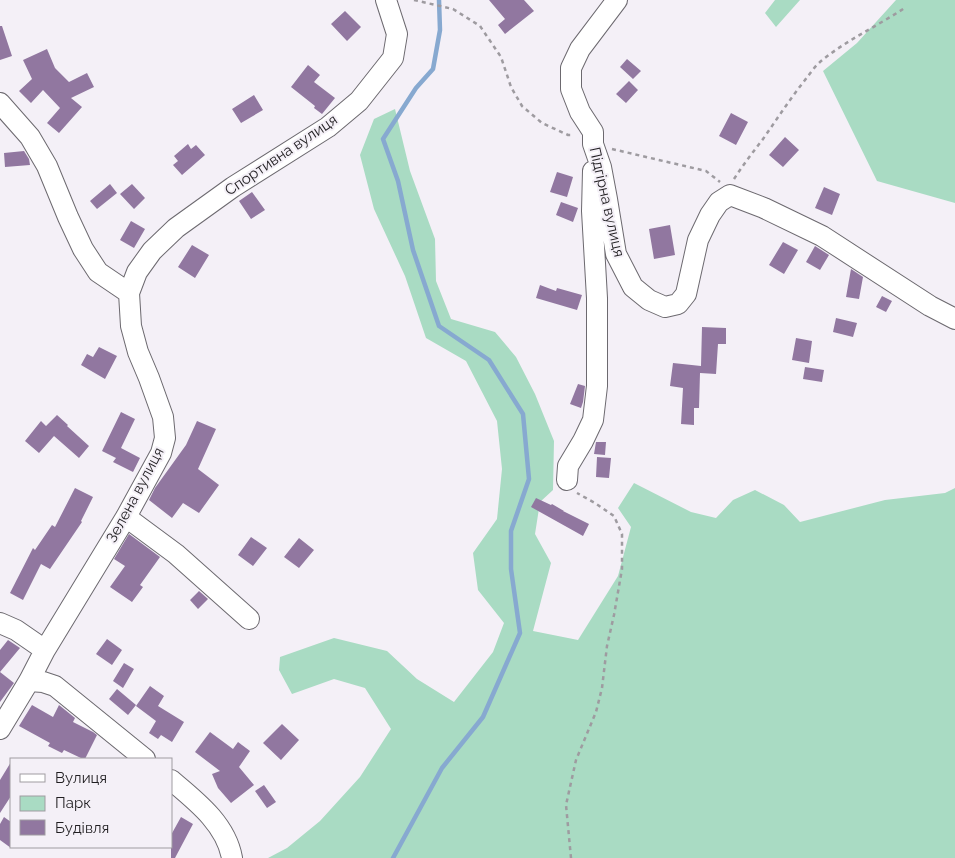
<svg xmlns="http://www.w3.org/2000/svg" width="955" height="858" font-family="Raleway,sans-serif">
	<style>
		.green { fill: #a9dbc3 }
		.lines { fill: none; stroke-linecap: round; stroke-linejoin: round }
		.stream { stroke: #87a9d0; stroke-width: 4.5 }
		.building { fill: #9177a0 }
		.minor-casing { stroke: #6c696f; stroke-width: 22 }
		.path { stroke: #9e9ba0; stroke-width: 2.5; stroke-dasharray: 4 4; stroke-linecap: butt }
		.minor { stroke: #fff; stroke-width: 20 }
		.labels { text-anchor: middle; stroke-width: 4; stroke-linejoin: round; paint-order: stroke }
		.street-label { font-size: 15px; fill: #201e21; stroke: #f4f0f7 }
	</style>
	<rect width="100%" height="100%" fill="#f4f0f7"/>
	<!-- green -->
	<path class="green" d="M775 0H800L776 27 765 13Z
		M896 0H955V203L877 181 823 71 857 43Z
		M395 109 410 171 435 239 436 281 451 319 495 332 516 357 535 394 554 441 553 490 540 502 535 534 551 563 533 631 578 640 618 576 631 527 618 508 634 483 691 512 716 518 733 500 755 490 784 505 800 522 885 500 945 493 955 488V858H268L287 848 320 821 360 777 391 729 365 688 334 679 292 694 279 670 280 657 334 638 387 651 417 679 454 702 493 652 504 623 478 590 473 553 497 519 502 469 497 421 466 361 426 338 405 276 374 209 360 155 374 119Z"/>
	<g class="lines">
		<!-- stream -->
		<path class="stream" d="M393 858 442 768 483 717 520 633 511 569V531L529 479 523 414 489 360 439 326 413 250 398 181 383 139 416 88 433 69 440 30 439 0"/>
	</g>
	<!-- building -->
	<path class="building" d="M489 0H524L534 11 505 34 498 25 505 19Z
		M345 11 361 27 347 41 331 24Z
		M0 26H2L12 56 0 60Z
		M47 49 55 68 69 82 87 73 94 87 71 98 82 107 59 133 47 123 60 108 43 90 31 103 19 91 32 79 23 60Z
		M627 59 641 71 633 79 620 67Z
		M308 65 320 75 314 82 335 98 322 114 314 108 315 106 291 87Z
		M629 81 638 90 626 103 616 94Z
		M254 95 263 110 241 123 232 109Z
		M731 113 748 122 736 145 719 136Z
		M785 137 799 150 783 167 769 155Z
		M188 144 191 149 196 145 205 155 182 175 173 165 178 161 174 156Z
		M24 151 29 159 30 165 5 167 4 153Z
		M557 172 573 177 567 197 550 192Z
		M110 184 117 193 97 209 90 201Z
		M132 184 145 198 134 209 120 194Z
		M824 187 840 194 832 215 815 208Z
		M252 192 265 210 251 219 239 201Z
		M561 202 578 208 573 222 556 215Z
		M131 221 145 229 134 248 120 240Z
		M670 225 675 255 654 259 649 229Z
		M783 242 798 250 784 274 769 265Z
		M192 245 209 255 195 278 178 267Z
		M815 246 829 255 820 270 806 262Z
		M851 269 863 277 859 299 846 297Z
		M540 285 556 291 557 288 582 295 577 310 536 298Z
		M882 296 892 301 886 312 876 307Z
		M836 318 857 323 853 337 833 332Z
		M702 327 726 328V344H718L716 374 700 373 699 408H694V425L681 424 683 388 670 386 673 363 701 366Z
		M796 338 812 341 809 363 792 360Z
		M99 347 117 356 105 379 81 365 87 354 93 357Z
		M805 367 824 370 822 382 803 379Z
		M578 384 585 386 583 402 581 408 570 404Z
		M121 412 135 419 121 448 140 458 133 472 113 462 116 458 102 451Z
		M57 415 68 425 67 426 89 446 79 458 54 436 39 453 25 441 41 421 46 426Z
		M197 421 216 429 198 469 219 485 199 513 183 503 172 518 149 500 155 488 186 445Z
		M596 442H606L605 455 594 454Z
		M597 457 611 458 609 478 596 477Z
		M75 488 93 497 81 521 82 522 50 569 41 564 23 600 10 593 33 548 35 550 52 525 55 527Z
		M536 498 551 505 552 504 564 511H563L589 524 583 536 531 507Z
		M129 534 160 557 140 585 143 587 132 602 110 587 125 566 114 559Z
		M251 537 267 548 253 566 238 555Z
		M299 538 314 550 299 568 284 557Z
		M199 591 208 599 198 609 190 600Z
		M107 639 122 650 112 665 96 654Z
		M8 640 20 648 0 672V650Z
		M124 663 134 669 123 688 113 681Z
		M0 672 14 683 0 702Z
		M150 686 164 696 158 706 184 722 172 742 161 735 158 739 149 733 156 721 136 706Z
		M117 689 136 705 128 715 109 699Z
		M32 705 53 717 59 705 75 718 73 722 93 732 97 735 85 759H83L64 750 62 753 48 746 50 743 19 726Z
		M282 724 299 740 281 760 263 743Z
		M210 732 233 749 238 742 250 751 239 767 254 785 231 803 218 788 212 774 220 771 195 752Z
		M11 762V796L0 813V780Z
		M264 785 276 802 267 808 255 791Z
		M4 817 11 822V848L0 840V824Z
		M181 817 193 824 175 858H171V835Z"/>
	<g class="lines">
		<defs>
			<path id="minor" d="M617 0 580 49 571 68V89L580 112 593 132V144L601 167 607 199 616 254 633 287 649 300 665 307 678 304 686 294 698 240 710 215 719 202 730 195 764 208 822 236 930 306 955 319
				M0 103 30 137 47 166 68 217 83 249 98 272 129 293
				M567 480 568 466 583 441 593 420 597 386V298L592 211 593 171
				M126 517 176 554 249 619
				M0 623 16 630 45 650
				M29 681 43 682 55 686 145 759
				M0 729 29 681 45 650 126 517 161 453 165 438 163 417 149 378 138 352 131 326 129 293 137 272 152 251 176 228 233 187 328 127 359 101 393 58 397 34 386 0
				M171 780C196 801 226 824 232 858"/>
		</defs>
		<!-- minor casing -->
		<use href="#minor" class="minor-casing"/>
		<!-- path -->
		<path class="path" d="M414 0 453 9 480 26 501 57 511 87 522 106 542 123 568 135H574
			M612 149 706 171 720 182
			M734 179C743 165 753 152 763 139 777 119 790 99 805 80 810 74 814 67 820 62 846 40 878 26 906 7
			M571 858 566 805 576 760 596 712 602 688 607 646 614 615 622 569V534L614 516 595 503 577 493"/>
		<!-- minor -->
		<use href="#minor" class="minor"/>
	</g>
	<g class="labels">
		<!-- street labels -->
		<g class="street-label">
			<text transform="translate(281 155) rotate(-34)" y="5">Спортивна вулиця</text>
			<text transform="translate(607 202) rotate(77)" y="5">Підгірна вулиця</text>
			<text transform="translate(135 495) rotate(-62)" y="5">Зелена вулиця</text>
		</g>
	</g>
	<!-- legend -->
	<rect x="10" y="758" width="162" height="90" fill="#f4f0f7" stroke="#9f9ca1"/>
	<rect x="20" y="774" width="25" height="8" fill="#ffffff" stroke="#9f9ca1"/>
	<text x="55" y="783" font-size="15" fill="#201e21">Вулиця</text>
	<rect x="20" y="796" width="25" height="15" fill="#a9dbc3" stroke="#9f9ca1"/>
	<text x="55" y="808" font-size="15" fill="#201e21">Парк</text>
	<rect x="20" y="820" width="25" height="15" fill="#9177a0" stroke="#9f9ca1"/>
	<text x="55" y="833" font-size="15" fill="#201e21">Будівля</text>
</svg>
